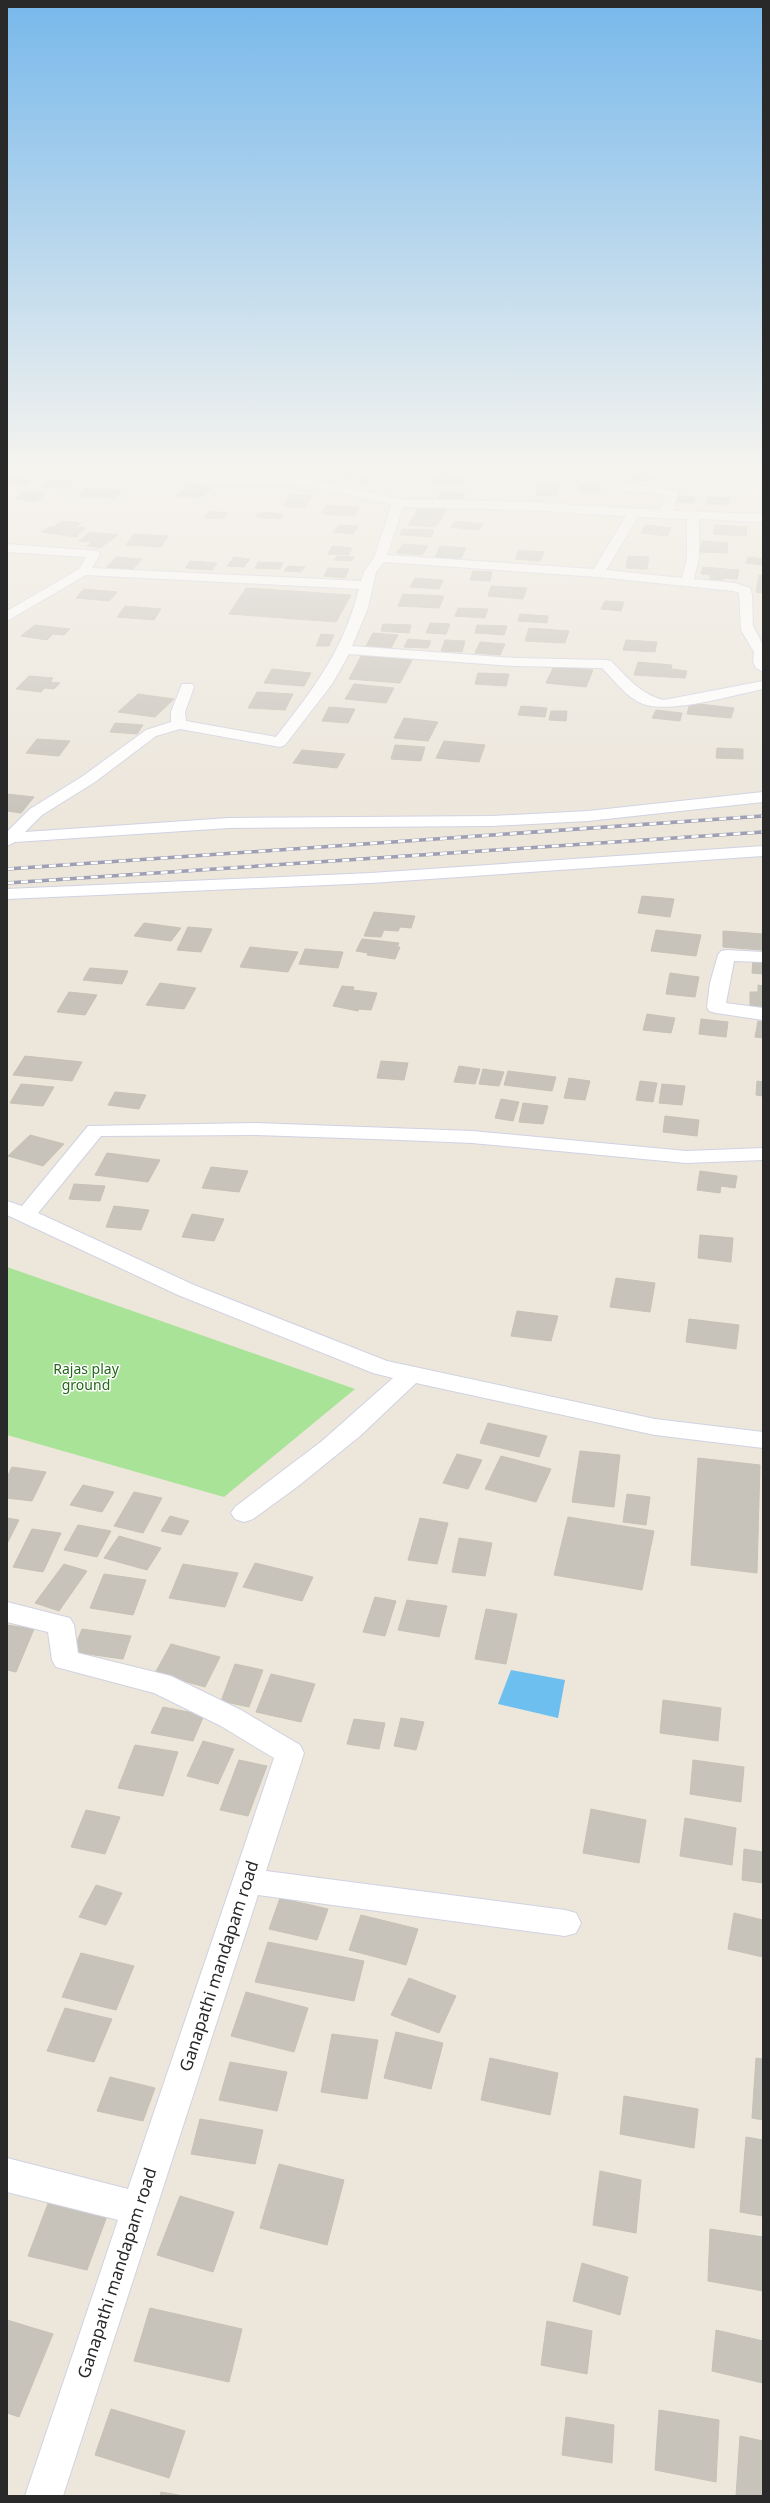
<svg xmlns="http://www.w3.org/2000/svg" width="770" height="2503" font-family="'Noto Sans',sans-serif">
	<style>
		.green { fill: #a9e397 }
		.water { fill: #6dbfef }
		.building { fill: #c7c3bb; stroke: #c7c2b5 }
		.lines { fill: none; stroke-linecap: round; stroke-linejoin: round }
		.minor-casing { stroke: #d0d2e3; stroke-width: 2 }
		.minor { fill: #fff; fill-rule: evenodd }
		.rail-casing { stroke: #9e9fb4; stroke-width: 3.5 }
		.rail { stroke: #fff; stroke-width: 2.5; stroke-dasharray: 7; stroke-linecap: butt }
		.labels { text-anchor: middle; stroke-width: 3; stroke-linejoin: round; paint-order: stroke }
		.park-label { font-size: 14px; fill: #226619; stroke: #fff }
		.near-street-label { font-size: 17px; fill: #292929; stroke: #fff }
	</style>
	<rect width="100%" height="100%" fill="#ece6db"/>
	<!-- green -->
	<path class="green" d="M7 1267 355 1389 224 1497 7 1435Z"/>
	<!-- water -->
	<path class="water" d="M511 1670 565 1680 558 1718 498 1704Z"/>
	<!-- building -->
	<path class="building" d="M29 473H32L27 477 35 478 26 485 13 484 17 482 7 481V477L11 474Z
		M330 473H359L353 480 326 478Z
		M362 473H379L372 482 356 481Z
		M436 473H444L469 475 463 484 430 482Z
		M625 473H648L654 477 653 481 622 479Z
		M53 479 76 481 65 489 43 486Z
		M189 485 212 487 200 498 176 496Z
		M539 485 559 486 556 496 536 495Z
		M580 485 602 486 600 492 578 491Z
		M85 488 122 490 116 498 78 496Z
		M25 491 46 494 36 501 15 499Z
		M442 492 465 494 460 502 437 500Z
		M291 494 312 496 304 508 283 506Z
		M677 496 696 497 694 503 675 502Z
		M708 497 730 498 729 505 707 504Z
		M326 505 360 507 355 516 321 514Z
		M420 506 447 509 436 527 408 525Z
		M209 511 228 513 223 519 204 518Z
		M259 512 284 514 280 519 255 517Z
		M62 521 81 523 76 527 85 528 76 537 42 532 48 527H53Z
		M456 521 483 524 478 530 451 527Z
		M339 525 358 526 353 534 333 532Z
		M645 525 671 528 667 536 641 533Z
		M715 525 747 527 746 536 713 534Z
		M402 529 434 530 431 537 400 535Z
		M90 532 118 535 100 548 87 546 92 542 79 541Z
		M134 534 168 536 161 547 126 545Z
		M702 541 728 543 727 553 700 552Z
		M403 544 428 546 422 555 397 553Z
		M332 546 352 548 349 555 328 554Z
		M440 546 466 548 460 560 435 558Z
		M519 550 544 552 540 561 515 559Z
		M337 556 354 557 352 561 334 560Z
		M628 556 649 557 647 569 626 568Z
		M116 557 142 559 132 570 106 568Z
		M234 557 250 559 244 567 227 566Z
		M748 557 763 559V565L746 563Z
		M190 561 217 563 212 570 185 568Z
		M258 562 283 563 280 569 255 568Z
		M288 566 305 567 301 572 284 571Z
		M703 567 739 570 737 579 723 578V580L710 579 711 575 701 574Z
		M328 568 349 569 345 578 324 576Z
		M473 571 492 572 490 581 470 580Z
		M759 575 763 576V593L756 592Z
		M415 578 443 580 439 589 410 587Z
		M491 586 527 588 523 599 488 596Z
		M246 588 351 595 336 622 229 614Z
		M84 589 117 592 109 601 76 598Z
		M403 594 444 596 439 608 398 606Z
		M605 601 624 602 621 611 601 609Z
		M125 606 161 609 154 620 117 617Z
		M458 608 488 609 485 618 455 616Z
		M520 614 548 616 547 623 518 621Z
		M430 623 450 624 446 634 426 633Z
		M383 624 411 625 409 633 381 631Z
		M35 625 70 629 64 635 53 634 47 640 21 636Z
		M477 625 507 626 504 635 475 633Z
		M529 628 569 631 565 643 525 641Z
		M373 633 398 635 391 648 366 646Z
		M321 634 334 635 329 646H316Z
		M408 639 431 641 428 648 404 647Z
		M445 640 465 641 462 652 441 651Z
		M626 640 657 642 655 652 623 650Z
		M480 642 505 644 500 655 475 653Z
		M361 656 412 660 400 683 349 679Z
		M638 662 672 665 671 669 687 671 685 678 634 675Z
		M554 666 593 670 586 687 546 683Z
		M272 669 311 673 304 686 264 683Z
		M478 673 509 674 506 686 475 684Z
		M29 676 53 678 50 682 60 683 54 689 45 688 41 692 16 689Z
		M354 684 394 688 386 703 345 699Z
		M257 692 293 694 285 710 248 708Z
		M138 694 174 699 155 717 118 712Z
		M690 703 734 708 731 718 687 714Z
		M521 706 547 708 545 717 518 715Z
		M329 707 355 709 348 723 322 721Z
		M656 710 682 713 680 721 652 718Z
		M551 711H567L566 721 549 720Z
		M404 718 438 722 428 741 394 738Z
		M115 723 143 725 137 734 110 732Z
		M37 739 70 741 59 756 26 753Z
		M444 741 485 745 479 762 436 758Z
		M395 745 425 747 421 761 391 759Z
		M717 748 743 749V759L716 758Z
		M302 750 345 754 337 768 293 763Z
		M7 794 34 797 21 813 7 811Z
		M642 896 674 899 670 917 638 913Z
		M374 912 415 916 411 928 400 927 398 931 384 930 381 937 364 936Z
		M144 923 181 928 171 941 134 936Z
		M188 927 212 929 201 952 177 950Z
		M656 930 701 935 696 956 651 951Z
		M723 931 763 934V950L723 947Z
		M362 939 399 943 397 947H400L395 959 367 955 368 953 356 951Z
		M250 947 298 952 288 972 240 967Z
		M305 949 343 952 338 968 299 964Z
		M753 959 763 960V974L752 973Z
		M90 968 128 971 122 984 83 980Z
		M670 973 699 977 695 997 666 994Z
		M160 983 196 988 184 1009 146 1005Z
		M758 985 763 986V1011L750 1010V992H758Z
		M342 986 354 987 353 990 377 993 371 1010 359 1009 358 1011 333 1006Z
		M69 992 97 995 85 1015 57 1012Z
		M647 1014 675 1018 671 1033 643 1030Z
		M701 1019 728 1022 726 1037 699 1034Z
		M758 1021 763 1022V1038L755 1037Z
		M25 1056 82 1062 72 1081 13 1075Z
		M381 1061 408 1063 404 1080 377 1078Z
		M459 1066 480 1069 475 1084 454 1082Z
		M483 1069 504 1072 499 1086 479 1084Z
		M508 1071 556 1077 552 1091 504 1085Z
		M569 1078 590 1081 585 1100 564 1098Z
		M640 1081 657 1083 653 1102 636 1100Z
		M757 1081 763 1082V1096L756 1095Z
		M21 1084 54 1087 43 1106 10 1103Z
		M662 1084 685 1086 682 1105 659 1103Z
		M115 1092 146 1095 139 1109 108 1105Z
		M501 1099 519 1102 513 1121 495 1118Z
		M523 1103 548 1106 543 1124 519 1122Z
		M665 1116 699 1120 697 1136 663 1132Z
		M30 1135 64 1144 43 1166 8 1156Z
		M107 1153 160 1160 148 1182 95 1175Z
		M211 1167 248 1171 239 1192 202 1188Z
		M700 1171 737 1176 735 1188 721 1186 720 1193 697 1190Z
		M74 1184 105 1186 100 1201 69 1199Z
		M114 1206 149 1210 141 1230 106 1227Z
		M192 1214 224 1219 214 1241 182 1237Z
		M700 1235 733 1238 731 1262 698 1258Z
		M616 1278 655 1283 650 1312 610 1307Z
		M517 1311 558 1316 551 1341 511 1336Z
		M689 1319 739 1325 736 1349 686 1342Z
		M488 1423 547 1436 539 1457 480 1443Z
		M580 1451 620 1455 614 1507 572 1502Z
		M457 1454 482 1460 468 1489 443 1483Z
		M501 1456 551 1469 536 1502 485 1489Z
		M698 1458 760 1465 757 1573 691 1565Z
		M12 1467 46 1472 32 1501 7 1498V1477Z
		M83 1485 114 1492 102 1512 70 1505Z
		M134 1492 162 1498 143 1533 114 1526Z
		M627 1494 650 1497 646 1525 623 1522Z
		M170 1516 189 1521 181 1535 161 1531Z
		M568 1517 654 1531 642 1590 554 1575Z
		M7 1518 19 1520 7 1544Z
		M420 1518 448 1523 437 1564 408 1560Z
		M78 1525 111 1531 97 1557 64 1550Z
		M32 1529 61 1533 43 1572 13 1567Z
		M119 1536 161 1548 147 1570 104 1558Z
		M459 1538 492 1543 485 1576 452 1572Z
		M255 1563 313 1577 302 1601 243 1587Z
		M64 1564 87 1571 59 1611 35 1603Z
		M183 1564 238 1573 225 1607 169 1598Z
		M104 1574 146 1580 133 1615 90 1608Z
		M375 1597 396 1601 385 1636 363 1632Z
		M407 1600 447 1606 439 1637 398 1630Z
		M486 1609 517 1614 506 1664 475 1659Z
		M7 1625 34 1629 16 1672 7 1670Z
		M82 1629 131 1636 123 1659 73 1652Z
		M171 1644 220 1657 205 1687 155 1673Z
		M235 1664 263 1670 249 1707 221 1701Z
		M271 1674 315 1684 301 1722 256 1712Z
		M663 1700 721 1708 718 1741 660 1733Z
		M163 1707 204 1715 193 1741 151 1733Z
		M401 1718 424 1722 416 1750 394 1746Z
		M354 1719 385 1723 379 1749 347 1744Z
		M203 1741 234 1749 218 1784 187 1776Z
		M135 1745 178 1752 163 1796 118 1788Z
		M239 1760 267 1766 248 1816 220 1810Z
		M693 1760 744 1767 741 1802 690 1794Z
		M591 1809 646 1820 639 1863 583 1853Z
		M86 1810 120 1817 105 1854 71 1847Z
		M685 1818 736 1828 732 1865 680 1856Z
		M744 1849 763 1852V1883L742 1880Z
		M96 1885 122 1893 106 1925 79 1917Z
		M280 1898 328 1909 317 1940 269 1929Z
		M734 1913 763 1920V1957L728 1949Z
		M361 1915 418 1929 406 1965 349 1950Z
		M268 1942 364 1961 354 2001 255 1982Z
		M81 1953 134 1966 116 2010 62 1997Z
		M409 1978 456 1996 439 2033 391 2015Z
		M246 1992 308 2008 294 2052 231 2036Z
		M65 2008 112 2019 94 2062 47 2051Z
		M396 2032 443 2043 431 2089 384 2078Z
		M332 2034 378 2040 367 2099 321 2092Z
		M490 2058 558 2073 550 2115 481 2100Z
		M756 2058 763 2059V2120L752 2118Z
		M230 2062 287 2072 277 2111 219 2100Z
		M110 2077 155 2088 143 2121 97 2111Z
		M624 2096 698 2109 694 2148 620 2134Z
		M200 2119 263 2130 255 2164 191 2154Z
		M746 2137 763 2140V2216L740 2212Z
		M279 2164 344 2180 327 2245 260 2228Z
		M600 2171 641 2180 636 2233 593 2225Z
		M180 2196 234 2212 213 2272 157 2255Z
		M49 2201 107 2216 87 2270 28 2256Z
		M710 2229 763 2237V2291L708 2281Z
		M582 2263 628 2277 620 2315 573 2301Z
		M150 2308 242 2329 229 2382 134 2361Z
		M7 2320 53 2334 19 2417 7 2413Z
		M547 2321 592 2331 587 2374 541 2365Z
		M716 2330 763 2341V2383L712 2371Z
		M111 2409 185 2431 169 2478 95 2455Z
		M659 2410 719 2420 716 2482 655 2470Z
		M566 2417 614 2425 612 2463 562 2455Z
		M740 2436 763 2441V2496H736Z
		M161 2492 184 2496H160Z"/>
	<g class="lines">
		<defs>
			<path id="minor" d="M98 473 301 479 300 473H312L313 481 401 499 528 502 660 510 666 495 620 490V486L624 484 677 490 679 492 672 511 763 514V522L699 519V558L694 579 735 583 750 588 752 595 753 626 763 645V672L756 668 753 662 754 652 741 630 739 593 733 591 598 577 384 562 376 572 368 608 352 646 515 658 606 660 611 661C627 677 641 695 664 700L763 681V689C733 695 670 714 643 704 627 698 614 680 602 668L515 666 349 654 332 684 285 745 280 747 180 729 156 736 95 782 42 815 25 832 229 818 492 816 588 811 763 792V802L588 821 492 826 229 828 15 842 7 846V832L30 809 83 776 146 730 171 722V712L182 684H192L194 687 185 712 186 721 276 737C315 687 343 651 359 589L86 575 7 621V611L79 569 86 557 7 552V544L98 551 100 554 92 568 361 581 364 572 374 558 392 504 307 486 166 481 104 476ZM403 507 528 510 626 516 594 569 387 555ZM638 517 687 519V558L682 578 606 570Z
				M763 846V856L371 883 7 899V889L371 873Z
				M727 950 763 952V962L734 961 726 1003 763 1008V1020L716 1013 709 1011 707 1007 710 983 718 955 721 951Z
				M256 1123 472 1131 686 1151 763 1148V1160L686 1163 472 1143 401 1140 256 1135 101 1136 38 1213 194 1285 387 1361 655 1419 763 1432V1448L655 1435 416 1383 360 1436 297 1487 253 1519 244 1522 235 1519 231 1513 235 1507 322 1441 393 1378 373 1373 178 1295 7 1215V1201L22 1206 88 1126Z
				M7 1602 70 1618 74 1625 78 1653 171 1676 241 1710 300 1745 304 1753 266 1871 565 1910 576 1913 581 1923 576 1933 565 1936 258 1895 63 2496H25L118 2220 7 2192V2158L128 2189 274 1758 221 1726 154 1693 56 1667 52 1660 48 1632 7 1622Z"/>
		</defs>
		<!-- minor casing -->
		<use href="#minor" class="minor-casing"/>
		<!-- minor -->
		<use href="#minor" class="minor"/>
		<defs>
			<path id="rail" d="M7 869 763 816
				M7 883 763 832"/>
		</defs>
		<!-- rail casing -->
		<use href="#rail" class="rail-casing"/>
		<!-- rail -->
		<use href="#rail" class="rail"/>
	</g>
	<!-- sky -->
	<linearGradient id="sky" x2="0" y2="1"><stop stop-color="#77b8eb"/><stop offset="0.57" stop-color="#f6f4ef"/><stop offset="1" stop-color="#f6f4ef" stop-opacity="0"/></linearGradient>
	<rect width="770" height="823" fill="url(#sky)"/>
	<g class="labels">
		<!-- park labels -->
		<g class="park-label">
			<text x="86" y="1374">Rajas play<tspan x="86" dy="16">ground</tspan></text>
		</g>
		<!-- near-street labels -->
		<g class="near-street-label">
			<text transform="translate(219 1966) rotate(-72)" y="6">Ganapathi mandapam road</text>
			<text transform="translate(117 2273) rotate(-72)" y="6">Ganapathi mandapam road</text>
		</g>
	</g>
	<!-- border -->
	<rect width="770" height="2503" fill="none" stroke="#292929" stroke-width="16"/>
</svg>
